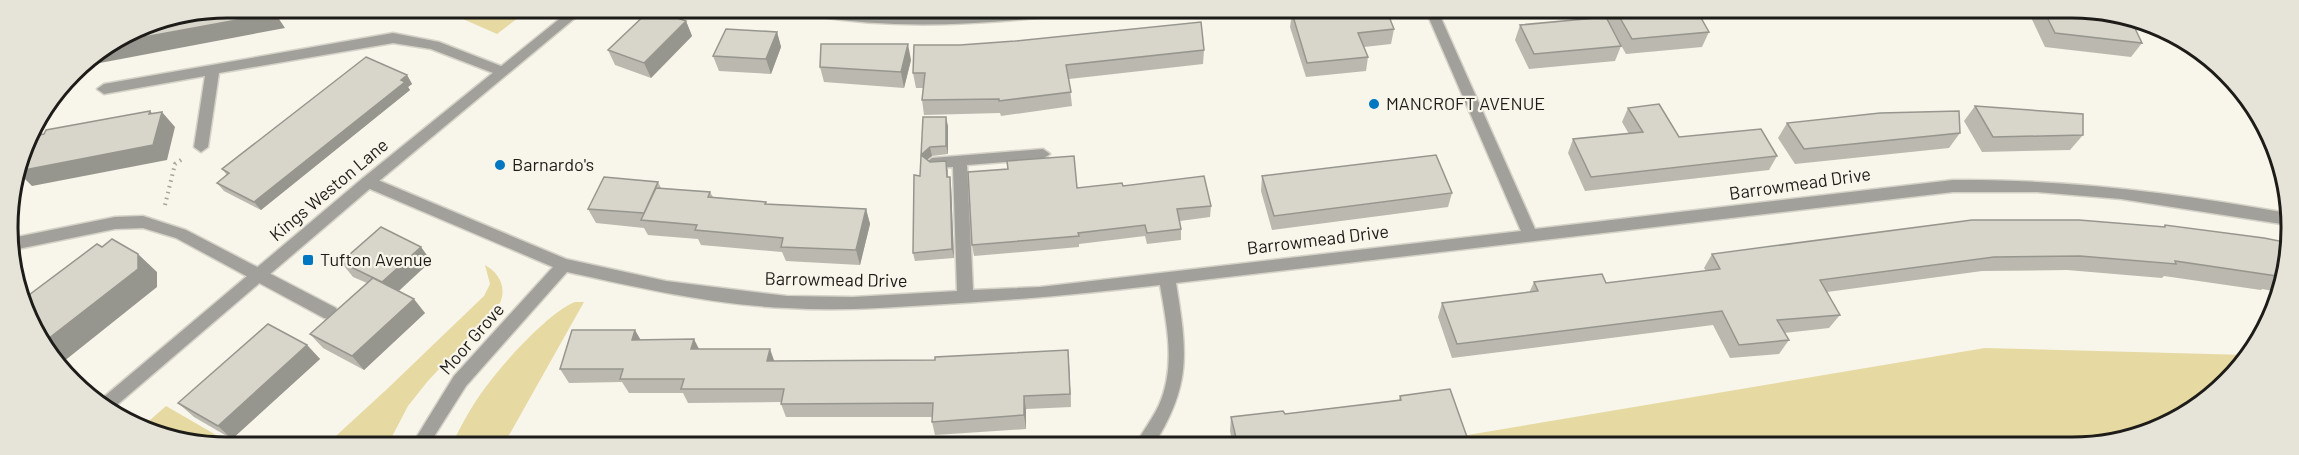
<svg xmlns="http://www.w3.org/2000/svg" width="2299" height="455" font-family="Barlow,sans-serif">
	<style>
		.green { fill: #e6d9a2 }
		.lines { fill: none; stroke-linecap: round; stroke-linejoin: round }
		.minor-casing { stroke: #d5d2c8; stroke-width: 3 }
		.tertiary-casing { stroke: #d5d2c8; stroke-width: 3 }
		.path { stroke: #a7a59c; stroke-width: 4; stroke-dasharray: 1.5 4.5; stroke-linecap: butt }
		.minor { fill: #a1a09b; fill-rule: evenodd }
		.tertiary { fill: #a1a09b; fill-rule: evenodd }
		.wall { fill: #bab8af }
		.shaded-wall { fill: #97968e }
		.building { fill: #d8d6cb; stroke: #97968e; stroke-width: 1.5 }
		.poi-dot { fill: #0078c1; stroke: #f8f5ea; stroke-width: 2 }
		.labels { text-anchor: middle; stroke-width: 4.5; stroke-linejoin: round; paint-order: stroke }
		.poi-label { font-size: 18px; fill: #1d1c18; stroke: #f8f5ea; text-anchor: start }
		.street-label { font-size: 18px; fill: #1d1c18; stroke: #f8f5ea }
		.rim { fill: none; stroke: #1d1c18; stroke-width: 3 }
	</style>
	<rect width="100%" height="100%" fill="#f8f5ea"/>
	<!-- green -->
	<path class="green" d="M438 8H531L497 34Z
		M485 265C499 273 507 287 500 303L427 382 408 406 387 446H325L386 390 484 296 490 284Z
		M575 302H584L503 446H451C458 432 465 418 474 404 491 376 545 314 575 302Z
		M1985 348 2247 355 2227 383 2156 431 2086 447H1465L1462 436Z
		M166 406 235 446H199L141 428Z"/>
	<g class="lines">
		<defs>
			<path id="minor" d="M784 8C825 8 866 15 908 15 974 16 1039 8 1105 8L1099 12C1005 22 908 32 814 16 804 15 790 15 784 8Z
				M1425 9H1437L1535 229 1953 180C2066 179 2176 193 2287 213L2288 225 2121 199 2037 192H1953L1176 283C1187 352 1192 385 1153 446H1135C1142 432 1152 420 1159 405 1176 367 1167 325 1160 285 1083 294 1006 301 929 305 882 308 835 311 788 308 713 305 640 288 567 272L466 386 428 446H411L454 376 553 267 363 186 361 182 363 178H373L566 259 666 281 787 296 853 297 957 291 953 167 932 168 925 163 932 158 1043 149 1050 154 1043 159 967 165 973 290 1040 287 1521 231Z
				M393 33 439 42 506 68 508 71 501 76 431 49 393 43 219 73 208 147 201 152 194 147 205 76 104 94 97 89 104 84Z
				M143 216 186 230 336 308 338 313 336 318 330 319 324 318 176 238 143 228 115 229 13 250 12 238 115 217Z"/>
			<path id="tertiary" d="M573 8H587L373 186 111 410 99 401 363 178Z"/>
		</defs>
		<!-- minor casing -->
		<use href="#minor" class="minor-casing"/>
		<!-- tertiary casing -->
		<use href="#tertiary" class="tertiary-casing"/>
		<!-- path -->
		<path class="path" d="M165 205 175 164 184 158"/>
		<!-- minor -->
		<use href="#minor" class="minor"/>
		<!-- tertiary -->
		<use href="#tertiary" class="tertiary"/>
	</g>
	<!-- wall -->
	<path class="wall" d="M1612 9H1696L1709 32 1702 47 1626 54 1614 33 1621 46 1615 61 1529 69 1515 40 1520 25 1608 20Z
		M2027 9H2100L2142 43 2131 57 2045 47Z
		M1292 13 1394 29 1391 44 1364 47 1368 57 1366 71 1306 77 1290 27Z
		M686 21 692 36 651 78 615 65 608 50Z
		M777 32 781 47 771 74 719 71 713 56Z
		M1204 50 1203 64 1069 79 1072 106 1001 116 1000 113 924 115 922 100 923 88H916L913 73Z
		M911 60 904 88 824 82 820 67Z
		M407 75 412 84 408 87 410 90 261 210 224 191 217 183 227 175 222 169Z
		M1975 106 2083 135 2070 150 1982 152 1964 121Z
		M1628 108 1679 137 1777 156 1769 170 1585 191 1568 153 1573 139 1629 134 1622 122Z
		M923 117 948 126V154L932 156 927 159 930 162 948 169V177L951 185 954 258 915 261 913 253 920 176Z
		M1787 123 1960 133 1949 148 1795 164 1778 138Z
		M1262 176 1452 193 1448 207 1272 230 1261 191Z
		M658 182 661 188 710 192 713 197 766 202 767 204 866 209 870 224 860 265 786 261 782 252 701 245 698 239 648 235 644 228 596 223 588 209Z
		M1123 186 1211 206 1210 217 1180 221 1181 229V240L1147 244 1145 236 1079 244V247L974 256 972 245 1077 188Z
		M2165 225 2290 256 2279 292 2262 289 2261 290 2164 276 2162 278 2067 270 1982 271 1827 292 1840 315 1829 328 1784 333 1789 340 1779 354 1730 358 1713 325 1452 358 1438 317 1442 303 1529 293 1534 282 1606 283 1706 271 1704 268 1712 254 2163 227Z
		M421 247 431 261 399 291 425 313 364 370 323 348 310 334 367 283 353 277 341 262Z
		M641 340 775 361 1069 364 1071 407 1026 409V429L935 435 932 422V417H786L781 404V402L688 403 683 393H629L622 382 569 383 560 369Z
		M307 345 320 359 232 439 194 417 178 403Z
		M1400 396 1467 437 1464 447 1233 446 1230 431 1231 417 1285 414 1399 400Z"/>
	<!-- shaded-wall -->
	<path class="shaded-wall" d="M275 13 285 28 84 66 83 65 117 42Z
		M686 21 692 36 651 78 644 63Z
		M777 32 781 47 771 74 766 59Z
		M908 44 911 60 904 88 901 72Z
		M407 75 412 84 408 87 410 90 261 210 254 202Z
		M150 111 159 121 162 112 175 127 167 160 32 186 19 173V171L149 114Z
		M946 117 948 126V154L946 146Z
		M930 147 932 156 923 163 921 155Z
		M950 177 951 185 954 258 952 249Z
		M866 209 870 224 860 265 856 250Z
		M421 247 431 261 393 296 382 282Z
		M138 254 157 272V287L58 366 44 342Z
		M414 299 425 313 364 370 352 356Z
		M635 330 643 344 632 340Z
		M694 339 701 353 691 349Z
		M307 345 320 359 232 439 218 426Z
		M770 349 775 363 767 361Z
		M1068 350 1069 364 1071 407 1070 394Z
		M1024 396 1026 409V429L1024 415Z"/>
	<!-- building -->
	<path class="building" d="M228 8H263L275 13 117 42 144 24Z
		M651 9 686 21 644 63 608 50Z
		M1326 9H1386L1394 29 1358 33 1368 57 1307 63 1292 13Z
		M1615 9H1696L1709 32 1632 39Z
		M2043 9H2100L2131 20 2142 43 2055 33Z
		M1606 17 1621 46 1534 54 1520 25Z
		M1201 22 1204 50 1066 65 1071 92 999 101V99L922 100 925 73H913L914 45H960L1015 41Z
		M726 29 777 32 766 59 713 56Z
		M821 44H908L901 72 820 67Z
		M366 57 407 75 401 80 405 82 254 202 217 183 229 173 222 169Z
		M1659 104 1679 137 1761 129 1777 156 1591 177 1573 139 1643 132 1628 108Z
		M1975 106 2083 114V135L1993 137Z
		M150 111 149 114 162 112 153 145 19 171 29 137 44 134 46 130Z
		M1959 111 1960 133 1804 149 1787 123 1880 113Z
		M923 117H946V146L930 147 921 155 930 162 946 161 947 177H950L952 249 913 253 914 175 920 176Z
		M1436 155 1452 193 1274 216 1262 176Z
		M1074 156 1077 188 1122 183 1123 186 1204 176 1211 206 1177 209 1181 229 1147 233 1145 225 1078 233 1079 236 972 245 968 172 1008 169 1007 161Z
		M604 177 658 182 644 213 588 209Z
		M656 188 710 192 708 197 766 202 765 204 866 209 856 250 781 247 783 238 695 230 697 225 641 220Z
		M1972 220H2079L2165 227V225L2264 238 2289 243 2290 256 2284 276 2276 274 2277 276 2175 261 2176 264 2080 256 1994 257 1820 280 1840 315 1777 320 1789 340 1739 345 1722 311 1457 344 1442 303 1538 291 1534 282 1602 274 1606 283 1720 269 1712 254Z
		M381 227 421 247 382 282 341 262Z
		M112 239 138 254V269L44 342 21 301 97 244 102 247Z
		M373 278 414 299 352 356 310 334Z
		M268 324 307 345 218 426 178 403Z
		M572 330H635L632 340 694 339 691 349H770L767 361 935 360V357L1068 350 1070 394 1024 396V415L932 422 933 403 781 404 784 389H681L684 379H620L623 369H560Z
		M1450 389 1467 437 1396 447 1238 446 1231 417 1283 411 1285 414 1401 400 1400 396Z"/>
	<!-- markers -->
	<g class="poi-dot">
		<circle cx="1374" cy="104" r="6"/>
		<circle cx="500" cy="165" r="6"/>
		<rect x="302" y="254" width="12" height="12" rx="3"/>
	</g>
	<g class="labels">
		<!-- poi labels -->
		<g class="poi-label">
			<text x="1386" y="110">MANCROFT AVENUE</text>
			<text x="512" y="171">Barnardo's</text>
			<text x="320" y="266">Tufton Avenue</text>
		</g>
		<!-- street labels -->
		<g class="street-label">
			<text transform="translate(1800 184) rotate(-8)" y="6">Barrowmead Drive</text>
			<text transform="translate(329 190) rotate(-40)" y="6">Kings Weston Lane</text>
			<text transform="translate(1318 240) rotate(-7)" y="6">Barrowmead Drive</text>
			<text transform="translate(836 280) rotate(1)" y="6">Barrowmead Drive</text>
			<text transform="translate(472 339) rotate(-49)" y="6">Moor Grove</text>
		</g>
	</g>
	<!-- crop -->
	<path d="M0 0H2299V455H0ZM227 18H2072A209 209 0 0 1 2281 227V228A209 209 0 0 1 2072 437H227A209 209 0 0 1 18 228V227A209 209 0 0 1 227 18Z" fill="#e6e4d9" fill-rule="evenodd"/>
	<path class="rim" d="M227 18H2072A209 209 0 0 1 2281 227V228A209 209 0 0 1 2072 437H227A209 209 0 0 1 18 228V227A209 209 0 0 1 227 18Z"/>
</svg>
